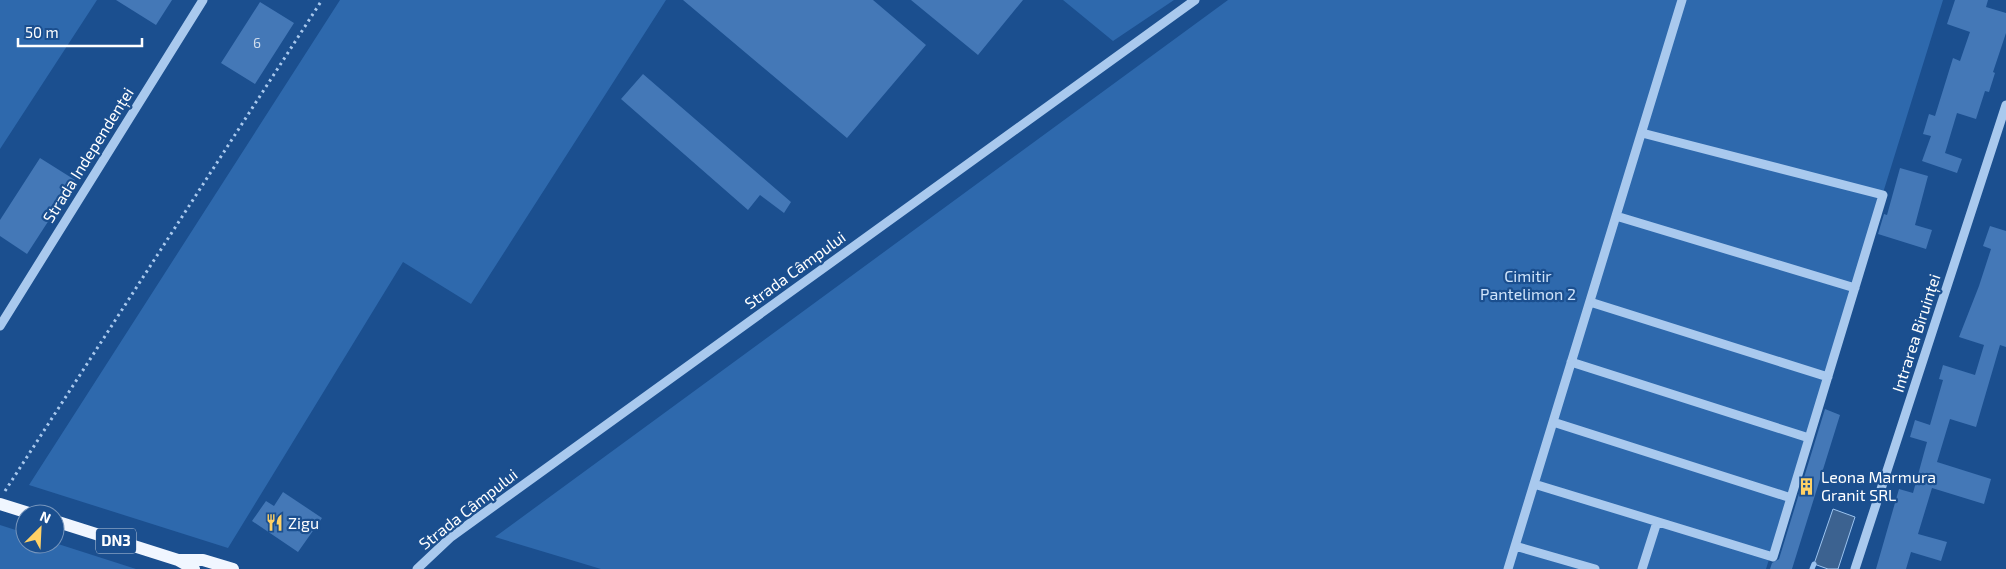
<svg xmlns="http://www.w3.org/2000/svg" width="2006" height="569" font-family="'Exo 2',sans-serif">
	<style>
		.green { fill: #2e69ad }
		.water { fill: #3c6290; stroke: #9cc4f0 }
		.lines { fill: none; stroke-linecap: round; stroke-linejoin: round }
		.stream { stroke: #9cc4f0; stroke-width: 5 }
		.building { fill: #4478b7 }
		.path { stroke: #a9c9ee; stroke-width: 3; stroke-dasharray: 2.5 4; stroke-linecap: butt }
		.minor { stroke: #a9c9ee; stroke-width: 9 }
		.major { stroke: #f0f6ff; stroke-width: 12 }
		.labels { text-anchor: middle; stroke-width: 4.5; stroke-linejoin: round; paint-order: stroke }
		.number-label { font-size: 14px; fill: #d0dded }
		.shield { fill: #1b4f8f; stroke: #bbcadd; stroke-width: 1 }
		.shield-label { font-size: 15px; font-weight: bold; fill: #fff }
		.street-label { font-size: 16px; fill: #fff; stroke: #1b4f8f }
		.park-label { font-size: 16px; fill: #cfe3fa; stroke: #1b4f8f }
		.poi-label { font-size: 16px; fill: #fff; stroke: #1b4f8f; text-anchor: start }
	</style>
	<rect width="100%" height="100%" fill="#1b4f8f"/>
	<!-- green -->
	<path class="green" d="M0 0H97L0 149Z
		M340 0H666L471 304 403 262 228 548 29 485Z
		M1063 0H1174L1113 41Z
		M1228 0H1943L1766 569H601L495 537Z
		M0 525 25 533V544L55 543 136 569H0Z"/>
	<!-- water -->
	<path class="water" d="M1833 509 1855 517 1838 569H1828L1814 564Z"/>
	<g class="lines">
		<!-- stream -->
		<path class="stream" d="M1812 569 1814 564"/>
	</g>
	<!-- building -->
	<path class="building" d="M116 0H172L156 25Z
		M683 0H873L926 45 847 138Z
		M911 0H1023L978 55Z
		M1955 0H1988L1986 7 2006 13V33L1993 72 1995 73 1989 92 1985 91 1976 119 1957 113 1945 153 1962 159 1957 173 1922 161 1931 136 1923 134 1929 114 1935 116 1953 58 1960 61 1970 32 1947 24Z
		M260 2 294 23 255 84 221 63Z
		M643 74 791 202 784 213 760 195 748 210 621 99Z
		M40 158 75 180 27 254 0 236V220Z
		M1900 168 1928 176 1915 225 1932 230 1926 249 1878 234 1884 214 1887 215Z
		M1990 226 2006 231V347L2000 345 1976 427 1950 419 1937 462 1991 479 1984 504 1932 488 1918 534 1947 542 1941 561 1911 552 1906 569H1876L1899 489 1913 493 1927 442 1910 437 1915 420 1930 425 1943 380 1939 379 1943 365 1975 375 1984 345 1959 337 1979 286 1991 249 1983 246Z
		M1825 409 1840 415 1792 569H1770L1772 563 1779 559Z
		M283 492 322 518 298 552 252 521 266 501 274 506Z"/>
	<g class="lines">
		<!-- path -->
		<path class="path" d="M5 491 322 0"/>
		<!-- minor -->
		<path class="minor" d="M1616 216 1855 288
			M1590 302 1828 377
			M0 326 203 0
			M1571 362 1809 438
			M1553 422 1791 498
			M1534 484 1773 557 1883 195 1642 133
			M1515 546 1595 569
			M417 569 451 537 1195 0
			M1508 569 1682 0
			M1642 569 1657 522
			M1855 569 2006 105"/>
		<!-- major -->
		<path class="major" d="M0 504 32 514
			M55 521 178 560 194 569
			M179 560H203L233 569"/>
	</g>
	<!-- icons -->
	<defs>
		<symbol id="building-bare" viewBox="-9 -9 18 18"><path d="M-4-6H4V6H1V3H-1V6H-4ZM-2.5-4.3h1.7v1.8h-1.7ZM.8-4.3h1.7v1.8H.8ZM-2.5-1h1.7V.8h-1.7ZM.8-1h1.7V.8H.8Z" fill="#ffd166" stroke="#1b4f8f" stroke-width="2.5" paint-order="stroke"/></symbol>
		<symbol id="restaurant-bare" viewBox="-9 -9 18 18"><path d="M-5-6h1v4h1v-4h1v4h1v-4h1v5L-1.5 .5V6h-2V.5L-5-1ZM5-6V6H3V1.5H1.5Q1.5-4 5-6Z" fill="#ffd166" stroke="#1b4f8f" stroke-width="2.5" paint-order="stroke"/></symbol>
	</defs>
	<g fill-rule="evenodd">
		<use href="#building-bare" x="1794" y="474" width="25" height="25"/>
		<use href="#restaurant-bare" x="262" y="510" width="25" height="25"/>
	</g>
	<g class="labels">
		<!-- number labels -->
		<g class="number-label">
			<text x="257" y="48">6</text>
		</g>
		<!-- shield labels -->
		<rect class="shield" x="96" y="528.5" width="40" height="25" rx="4"/>
		<g class="shield-label">
			<text x="116" y="546">DN3</text>
		</g>
		<!-- street labels -->
		<g class="street-label">
			<text transform="translate(88 155) rotate(-58)" y="6">Strada Independenței</text>
			<text transform="translate(795 270) rotate(-36)" y="6">Strada Câmpului</text>
			<text transform="translate(1916 333) rotate(-72)" y="6">Intrarea Biruinței</text>
			<text transform="translate(468 509) rotate(-38)" y="6">Strada Câmpului</text>
		</g>
		<!-- park labels -->
		<g class="park-label">
			<text x="1528" y="282">Cimitir<tspan x="1528" dy="18">Pantelimon 2</tspan></text>
		</g>
		<!-- poi labels -->
		<g class="poi-label">
			<text x="1821" y="483">Leona Marmura<tspan x="1821" dy="18">Granit SRL</tspan></text>
			<text x="288" y="529">Zigu</text>
		</g>
	</g>
	<!-- north arrow -->
	<g transform="translate(40 529) rotate(24)"><circle r="24" fill="#1b4f8f" stroke="#7695bc"/>
	<path d="M0-4L9 19L0 12L-9 19Z" fill="#ffd166"/>
	<text y="-8" font-size="14" font-weight="bold" text-anchor="middle" fill="#ffffff">N</text>
	</g>
	<!-- scale -->
	<path d="M18 38v8h124v-8" fill="none" stroke="#ffffff" stroke-width="2.5"/>
	<text x="25" y="38" font-size="15" fill="#ffffff" stroke="#1b4f8f" stroke-width="4" paint-order="stroke">50 m</text>
</svg>
